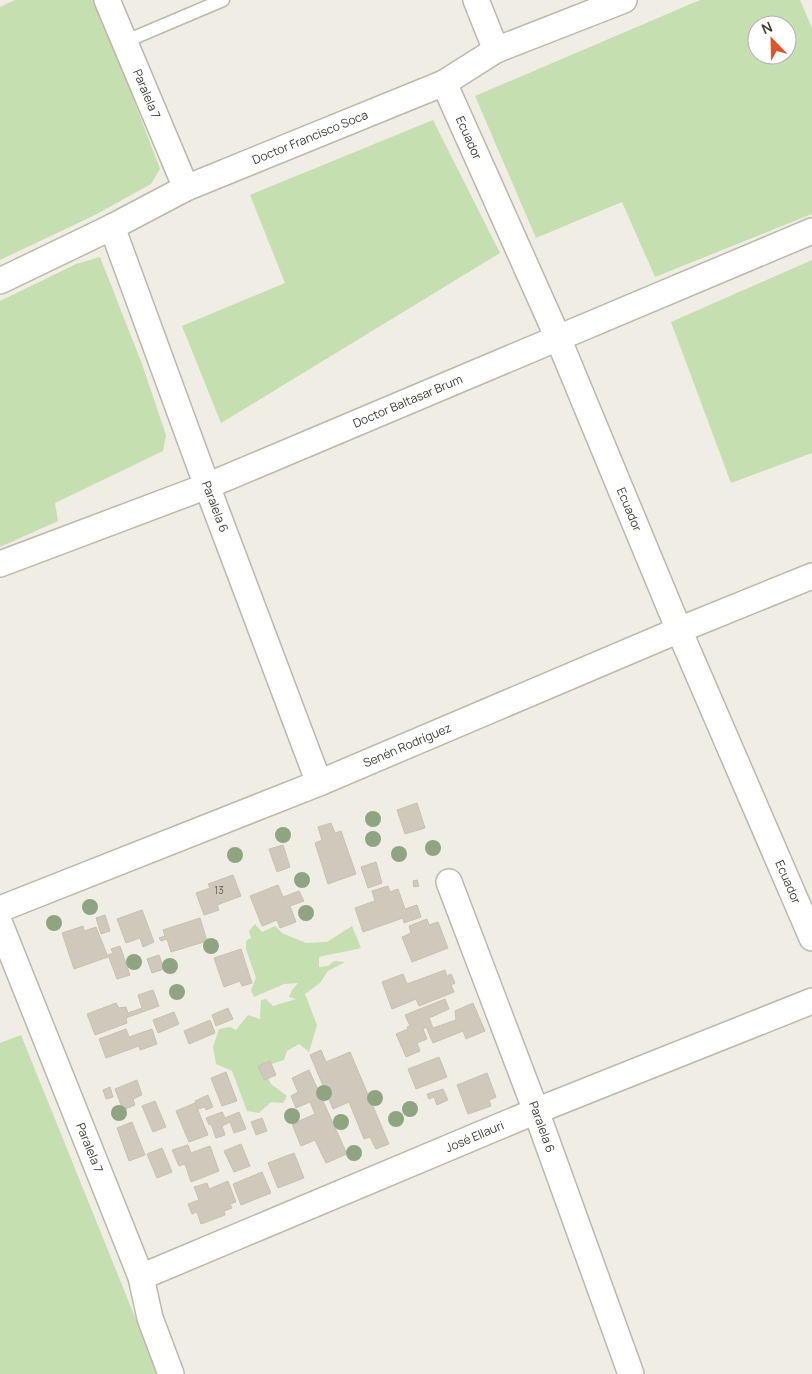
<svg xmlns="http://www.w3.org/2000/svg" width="812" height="1374" font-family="Manrope,sans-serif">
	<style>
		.green { fill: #c6dfb1; fill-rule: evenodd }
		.building { fill: #cfc9bb; stroke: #c9c1af }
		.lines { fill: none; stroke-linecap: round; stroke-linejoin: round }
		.lane-casing { stroke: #bcb8ab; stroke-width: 15 }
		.street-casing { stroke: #bcb8ab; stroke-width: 28 }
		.lane { stroke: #fff; stroke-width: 12 }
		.street { stroke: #fff; stroke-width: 25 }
		.tree { fill: #8fa581 }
		.labels { text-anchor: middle; stroke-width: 4; stroke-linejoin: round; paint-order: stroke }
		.number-label { font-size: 10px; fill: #646056 }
		.street-label { font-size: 12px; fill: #403d34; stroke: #fff }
	</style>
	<rect width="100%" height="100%" fill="#efede4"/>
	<!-- green -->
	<path class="green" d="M15 0H96L160 169 151 184 95 215 0 260V7Z
		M700 0H800L812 28V214L655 277 622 202 536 238 475 96ZM757 25H787V55H757Z
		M433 120 500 253 221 423 182 326 285 283 250 195Z
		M100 257 142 364 166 435 163 451 55 503 58 521 0 547V301L76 264Z
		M812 260V453L731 483 671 322Z
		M255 924 262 932 275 926 282 933 306 943 327 942 352 926 361 948C347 952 333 953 319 957V967L328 966 334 961 345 962 328 971 320 983 305 994 317 1025 309 1052 299 1044 287 1051 284 1060 262 1067 271 1084 287 1096 283 1103 271 1102 259 1113 247 1111 232 1071 216 1064 213 1047 219 1029 230 1027 236 1030 248 1015 260 1019 261 1000 266 999 273 1006 296 999 289 997 292 990 298 983 284 984 254 997 251 990 256 978 246 949V941L251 938 249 931Z
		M21 1035 158 1374H0V1043Z"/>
	<!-- building -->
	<path class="building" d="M417 803 425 828 405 834 397 810Z
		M331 823 335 833 341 831 356 874 328 884 315 843 322 840 318 827Z
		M283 845 290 867 277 872 269 849Z
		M376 862 382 883 368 888 361 867Z
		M233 875 241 896 217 905 219 910 204 915 196 893 210 888 208 884Z
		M417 880 419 886 414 887 413 881Z
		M278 885 283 897 299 891 304 901 290 906 296 922 280 928 277 920 262 926 250 896Z
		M388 886 390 892 398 889 405 909 417 905 421 917 404 923 403 918 363 932 355 908 375 901 372 891Z
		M142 910 154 942 143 947 140 938 126 943 117 919Z
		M105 915 110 931 101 934 96 918Z
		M200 918 207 941 171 952 167 939 161 941 159 938 165 936 163 930Z
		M427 919 429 925 438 922 448 948 412 962 402 937 411 933 409 926Z
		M83 926 84 931 96 927 108 957 74 969 62 933Z
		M120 946 130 975 117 979 108 955 113 953 111 949Z
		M241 949 252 983 242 986 240 981 224 987 214 958Z
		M159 955 164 969 152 973 147 959Z
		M445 970 447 976 451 974 455 983 451 985 454 992 419 1006 416 999 392 1009 382 982 403 974 407 984Z
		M153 990 159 1006 126 1018 127 1023 95 1035 87 1014 116 1003 119 1008 126 1007 128 1013 142 1008 138 995Z
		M445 999 449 1009 429 1018 433 1028 456 1020 455 1011 473 1003 485 1031 466 1039 463 1031 433 1043 426 1027 423 1029 427 1039 417 1043 420 1051 406 1057 396 1034 408 1029 407 1027 410 1026 405 1015Z
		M228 1008 233 1019 216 1026 212 1015Z
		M174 1012 179 1024 158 1033 153 1020Z
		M210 1020 215 1033 189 1044 184 1031Z
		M126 1029 129 1037 152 1029 157 1044 140 1050 139 1046 106 1058 99 1039Z
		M321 1050 326 1062 350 1052 389 1144 376 1149 370 1137 364 1139 349 1102 333 1109 310 1055Z
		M439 1057 447 1077 416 1089 408 1069Z
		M270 1061 276 1075 264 1080 258 1066Z
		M309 1070 347 1154 326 1163 315 1140 301 1146 292 1124 315 1114 310 1102 296 1108 291 1096 298 1092 292 1078Z
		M226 1072 237 1101 222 1106 211 1078Z
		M487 1073 496 1097 489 1100 491 1106 468 1114 457 1085Z
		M137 1080 142 1095 133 1099 135 1105 123 1110 115 1089Z
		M110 1087 113 1097 106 1099 103 1090Z
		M443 1089 448 1100 437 1105 434 1097 429 1099 427 1094Z
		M208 1095 213 1107 206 1110 205 1107 198 1109 195 1101Z
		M155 1101 166 1127 153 1132 142 1106Z
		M195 1103 208 1135 189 1142 176 1111Z
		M222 1112 225 1118 239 1112 246 1129 234 1133 230 1122 222 1126 225 1135 216 1138 211 1124 209 1125 206 1118Z
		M262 1118 267 1131 256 1135 251 1122Z
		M132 1122 145 1155 129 1161 117 1128Z
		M241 1144 250 1166 234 1172 224 1151Z
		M188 1145 191 1153 210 1146 219 1171 191 1182 185 1164 179 1166 172 1150Z
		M162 1148 172 1172 157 1178 147 1154Z
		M294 1153 304 1178 278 1188 268 1163Z
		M262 1172 271 1193 241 1205 233 1184Z
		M228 1181 236 1202 230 1204 232 1208 224 1211 225 1215 201 1224 197 1212 192 1214 188 1204 199 1200 194 1187 207 1183 209 1189Z"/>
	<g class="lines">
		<defs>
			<path id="lane" d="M124 42 223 0"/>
			<g id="street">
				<path id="s1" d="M107 0 186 188"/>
				<path d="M476 0 496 50"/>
				<path id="s2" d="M444 83 558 338 679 630 812 938"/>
				<path id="s3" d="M112 227 207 486 319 783"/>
				<path id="s4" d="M0 281 112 227 186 188 444 83 496 50 624 0"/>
				<path id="s5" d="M0 564 207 486 812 231"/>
				<path id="s6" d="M449 882 536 1111 631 1374"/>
				<path id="s7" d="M0 909 319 783 679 630 812 576"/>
				<path id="s8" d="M0 924 141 1277 150 1318 171 1374"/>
				<path id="s9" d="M141 1277 536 1111 812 1001"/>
			</g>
		</defs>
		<!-- lane casing -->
		<use href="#lane" class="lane-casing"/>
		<!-- street casing -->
		<use href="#street" class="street-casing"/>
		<!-- lane -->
		<use href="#lane" class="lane"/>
		<!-- street -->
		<use href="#street" class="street"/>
	</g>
	<!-- trees -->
	<g class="tree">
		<circle cx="373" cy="819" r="8"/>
		<circle cx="283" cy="835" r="8"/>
		<circle cx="373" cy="839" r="8"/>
		<circle cx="433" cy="848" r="8"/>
		<circle cx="399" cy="854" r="8"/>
		<circle cx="235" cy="855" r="8"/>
		<circle cx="302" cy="880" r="8"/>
		<circle cx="90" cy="907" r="8"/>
		<circle cx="306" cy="913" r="8"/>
		<circle cx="54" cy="923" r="8"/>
		<circle cx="211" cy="946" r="8"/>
		<circle cx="134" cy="962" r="8"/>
		<circle cx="170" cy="966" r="8"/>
		<circle cx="177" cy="992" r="8"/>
		<circle cx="324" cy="1093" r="8"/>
		<circle cx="375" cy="1098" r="8"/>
		<circle cx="410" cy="1109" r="8"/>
		<circle cx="119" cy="1113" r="8"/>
		<circle cx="292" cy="1116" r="8"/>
		<circle cx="396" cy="1119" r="8"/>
		<circle cx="341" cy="1122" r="8"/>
		<circle cx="354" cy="1153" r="8"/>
	</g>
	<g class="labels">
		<!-- number labels -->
		<g class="number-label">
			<text x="219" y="894">13</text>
		</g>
		<!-- street labels -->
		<g class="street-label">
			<text dy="4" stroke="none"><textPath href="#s1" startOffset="102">Paralela 7</textPath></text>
			<text dy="4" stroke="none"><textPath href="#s4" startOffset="342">Doctor Francisco Soca</textPath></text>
			<text dy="4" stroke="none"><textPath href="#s2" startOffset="60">Ecuador</textPath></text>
			<text dy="4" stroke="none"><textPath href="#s5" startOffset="439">Doctor Baltasar Brum</textPath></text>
			<text dy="4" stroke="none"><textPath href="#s3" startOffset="298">Paralela 6</textPath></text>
			<text dy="4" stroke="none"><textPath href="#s2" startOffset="465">Ecuador</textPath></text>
			<text dy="4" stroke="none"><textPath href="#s7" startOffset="439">Senén Rodríguez</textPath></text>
			<text dy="4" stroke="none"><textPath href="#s2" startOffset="870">Ecuador</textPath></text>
			<text dy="4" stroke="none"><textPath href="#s6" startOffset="262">Paralela 6</textPath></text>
			<text dy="4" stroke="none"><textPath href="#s9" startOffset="362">José Ellauri</textPath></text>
			<text dy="4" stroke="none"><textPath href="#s8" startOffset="241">Paralela 7</textPath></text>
		</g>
	</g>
	<!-- north arrow -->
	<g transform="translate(772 40) rotate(337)"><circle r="24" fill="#ffffff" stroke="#b3b1ae"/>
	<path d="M0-4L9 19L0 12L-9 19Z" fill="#de552c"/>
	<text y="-8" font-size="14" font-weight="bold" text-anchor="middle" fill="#403d34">N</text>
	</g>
</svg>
